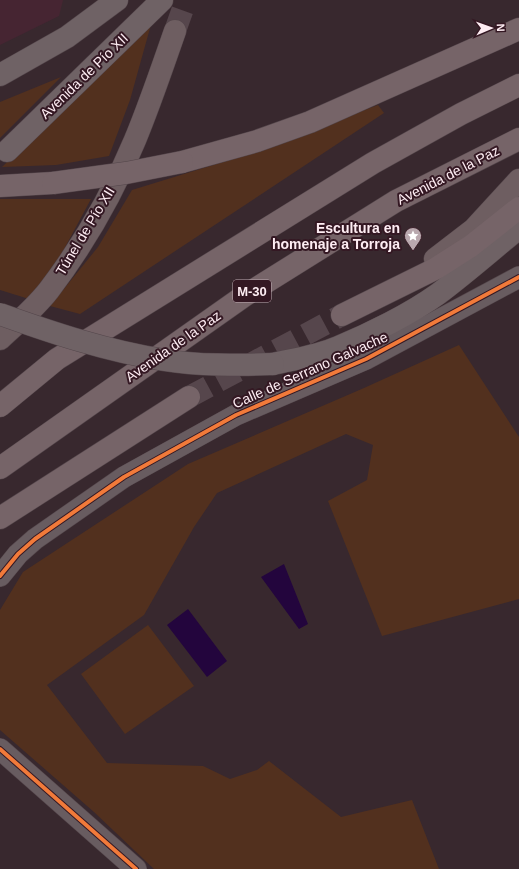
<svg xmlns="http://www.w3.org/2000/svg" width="519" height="869" font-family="Arial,sans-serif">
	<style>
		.built { fill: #462532 }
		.green { fill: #52301e }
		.water { fill: #23053d }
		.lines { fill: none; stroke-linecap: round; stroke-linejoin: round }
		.primary-tunnel { stroke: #56464c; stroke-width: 22; stroke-dasharray: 22 11; stroke-linecap: butt }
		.motorway-tunnel { stroke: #56464c; stroke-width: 22; stroke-dasharray: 22 11; stroke-linecap: butt }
		.tertiary-casing { stroke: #54464b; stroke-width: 22 }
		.secondary-casing { stroke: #54464b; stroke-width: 23 }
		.primary-casing { stroke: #54464b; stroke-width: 23 }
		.motorway-casing { stroke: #54464b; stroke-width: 23 }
		.tertiary { stroke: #685c60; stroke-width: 21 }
		.secondary { stroke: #6f6265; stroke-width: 22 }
		.primary { stroke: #6e5e61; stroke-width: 22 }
		.motorway { stroke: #766468; stroke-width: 22 }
		.secondary-bridge-casing { stroke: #54464b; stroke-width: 23; stroke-linecap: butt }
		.motorway-bridge-casing { stroke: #54464b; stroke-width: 23; stroke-linecap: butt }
		.secondary-bridge { stroke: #6f6265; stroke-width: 22 }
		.motorway-bridge { stroke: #766468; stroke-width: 22 }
		.cycleway-casing { stroke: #341823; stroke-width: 6 }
		.cycleway { stroke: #f17a3a; stroke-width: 4 }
		.labels { text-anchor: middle; stroke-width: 4; stroke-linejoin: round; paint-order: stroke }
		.shield { fill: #341823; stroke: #c1adb5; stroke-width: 1 }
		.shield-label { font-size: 13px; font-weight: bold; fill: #feedf3 }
		.street-label { font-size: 14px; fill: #feedf3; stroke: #341823 }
		.poi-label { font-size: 14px; font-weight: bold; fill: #feedf3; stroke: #341823; text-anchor: end }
	</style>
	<rect width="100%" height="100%" fill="#38282e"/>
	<!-- built -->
	<path class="built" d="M0 0H63L59 16 0 45Z"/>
	<!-- green -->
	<path class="green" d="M152 21 130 100 109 156 56 165 2 167Z
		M61 77 0 138V102Z
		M378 105 384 113 80 314 50 306 98 247 132 190 236 158Z
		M0 199H91L62 253 29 299 0 290Z
		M459 345 519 437V599L382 636 328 501 367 480 373 445 346 434 217 493 194 527 144 615 47 685 107 763 203 766 230 779 257 770 269 761 341 817 412 800 439 869H154L94 812 0 730V610L23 572 188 464 364 388Z
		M148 625 194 686 125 734 81 674Z"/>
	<!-- water -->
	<path class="water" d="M284 564 308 624 299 629 261 577Z
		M188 609 227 661 207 677 167 625Z"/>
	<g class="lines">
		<!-- primary-tunnel -->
		<path class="primary-tunnel" d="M175 31 186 0"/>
		<!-- motorway-tunnel -->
		<path class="motorway-tunnel" d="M189 397 342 315"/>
		<defs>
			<path id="tertiary" d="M0 576 18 554 35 539 124 477 236 415 366 359 519 277
				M0 749 136 869"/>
			<path id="secondary" d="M0 75 67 37 117 0
				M7 151 162 0
				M273 364C295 359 317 356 338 347 370 334 410 314 438 294 466 273 492 250 519 228"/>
			<path id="primary" d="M435 259 474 229 519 180
				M0 339C16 324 36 307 49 290 84 244 113 193 135 140 150 104 162 68 175 31"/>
			<path id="motorway" d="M182 162 257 141 310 122 519 29
				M0 186 53 183
				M342 315 435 269 471 246 519 208
				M0 406 57 359 373 163 461 114 519 85
				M0 468 244 296 396 201 519 139
				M0 518 189 397"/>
		</defs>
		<!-- tertiary casing -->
		<use href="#tertiary" class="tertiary-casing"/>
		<!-- secondary casing -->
		<use href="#secondary" class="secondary-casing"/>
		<!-- primary casing -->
		<use href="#primary" class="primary-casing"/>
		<!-- motorway casing -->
		<use href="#motorway" class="motorway-casing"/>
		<!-- tertiary -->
		<use href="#tertiary" class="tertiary"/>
		<!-- secondary -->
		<use href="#secondary" class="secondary"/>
		<!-- primary -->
		<use href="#primary" class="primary"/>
		<!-- motorway -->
		<use href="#motorway" class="motorway"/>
		<defs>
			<path id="secondary-bridge" d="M0 314C53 333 107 351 164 360 200 366 236 365 273 364"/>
			<path id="motorway-bridge" d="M53 183 126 173 182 162"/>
		</defs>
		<!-- secondary-bridge casing -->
		<use href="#secondary-bridge" class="secondary-bridge-casing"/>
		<!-- motorway-bridge casing -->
		<use href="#motorway-bridge" class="motorway-bridge-casing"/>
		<!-- secondary-bridge -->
		<use href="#secondary-bridge" class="secondary-bridge"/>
		<!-- motorway-bridge -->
		<use href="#motorway-bridge" class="motorway-bridge"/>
		<defs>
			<path id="cycleway" d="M0 576 18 554 35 539 124 477 236 415 366 359 519 277
				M0 749 136 869"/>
		</defs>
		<!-- cycleway casing -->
		<use href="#cycleway" class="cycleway-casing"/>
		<!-- cycleway -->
		<use href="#cycleway" class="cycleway"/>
	</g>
	<!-- icons -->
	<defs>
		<symbol id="sight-pin" viewBox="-11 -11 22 30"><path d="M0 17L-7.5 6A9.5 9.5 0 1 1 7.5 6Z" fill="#b9a8ae" stroke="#341823"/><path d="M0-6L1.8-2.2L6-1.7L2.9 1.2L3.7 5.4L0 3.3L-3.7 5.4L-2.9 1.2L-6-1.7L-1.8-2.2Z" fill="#fff"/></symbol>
	</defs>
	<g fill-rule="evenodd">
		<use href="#sight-pin" x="403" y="226" width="20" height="27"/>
	</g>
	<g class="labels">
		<!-- shield labels -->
		<rect class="shield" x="233" y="280" width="38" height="22" rx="3"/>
		<g class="shield-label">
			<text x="252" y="296">M-30</text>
		</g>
		<!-- street labels -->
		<g class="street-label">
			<text transform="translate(84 76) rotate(-44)" y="5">Avenida de Pío XII</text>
			<text transform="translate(448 175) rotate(-27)" y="5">Avenida de la Paz</text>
			<text transform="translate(85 231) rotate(-59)" y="5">Túnel de Pío XII</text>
			<text transform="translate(173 346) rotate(-35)" y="5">Avenida de la Paz</text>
			<text transform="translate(310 370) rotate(-24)" y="5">Calle de Serrano Galvache</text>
		</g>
		<!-- poi labels -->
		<g class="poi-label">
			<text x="400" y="233">Escultura en<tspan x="400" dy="16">homenaje a Torroja</tspan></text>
		</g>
	</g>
	<!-- north arrow -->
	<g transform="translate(491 28) rotate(88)" stroke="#341823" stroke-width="3" paint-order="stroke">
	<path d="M0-3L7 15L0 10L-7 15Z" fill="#feedf3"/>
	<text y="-6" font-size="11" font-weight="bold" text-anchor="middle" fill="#feedf3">N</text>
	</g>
</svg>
